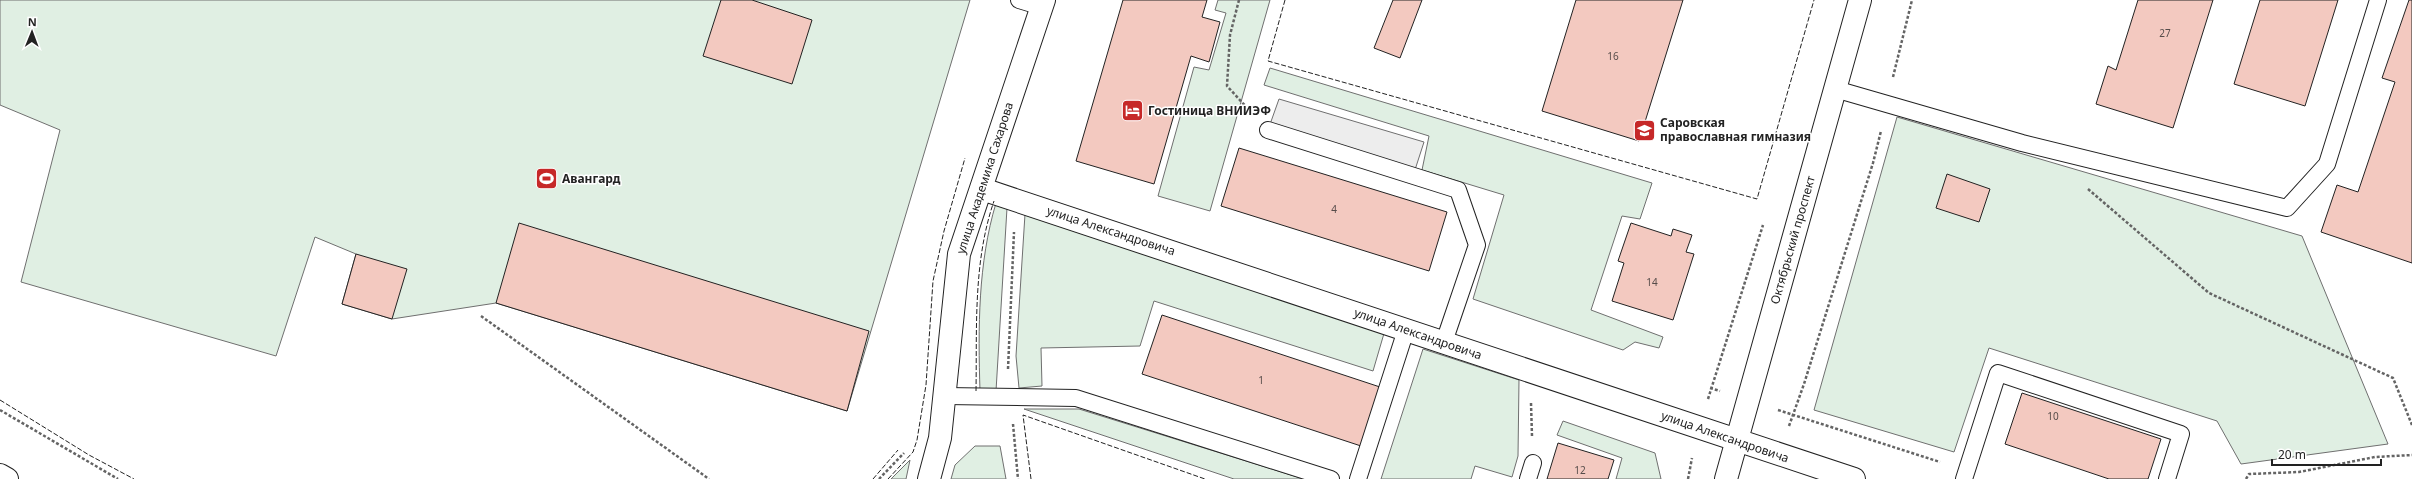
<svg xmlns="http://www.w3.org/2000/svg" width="2412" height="479" font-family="'Noto Sans',sans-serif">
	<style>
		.green { fill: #e0efe3; stroke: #6f6f6f }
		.parking { fill: #ededed; stroke: #6f6f6f }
		.building { fill: #f3c9c0; stroke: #222 }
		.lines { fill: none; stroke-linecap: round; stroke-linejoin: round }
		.lane-casing { stroke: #222; stroke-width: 18 }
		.street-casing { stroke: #222; stroke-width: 24 }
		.secondary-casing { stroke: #222; stroke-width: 24 }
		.path { stroke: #646464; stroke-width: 2.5; stroke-dasharray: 3 2; stroke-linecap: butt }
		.lane { stroke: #fff; stroke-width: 16 }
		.street { stroke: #fff; stroke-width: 22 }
		.secondary { stroke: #fff; stroke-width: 22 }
		.fence { stroke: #222; stroke-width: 1; stroke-dasharray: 5 2; stroke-linecap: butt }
		.labels { text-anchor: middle; stroke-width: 3; stroke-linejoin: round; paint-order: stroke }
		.number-label { font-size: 10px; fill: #564c4a }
		.poi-label { font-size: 12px; font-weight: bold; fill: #222; stroke: #fff; text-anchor: start }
		.street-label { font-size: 12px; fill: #222; stroke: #fff }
	</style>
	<rect width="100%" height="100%" fill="#fff"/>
	<!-- green -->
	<path class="green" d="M0 0H970L847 411 496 303 392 319 342 304 356 254 315 237 276 356 21 282 60 130 0 105Z
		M1218 0H1270L1210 211 1158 196 1194 67 1209 70 1226 13 1215 10Z
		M1270 68 1652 183 1640 219 1622 216 1591 310 1663 337 1659 348 1635 342 1623 350 1473 299 1504 195 1422 170 1429 136 1264 85Z
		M1897 117 2302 236 2388 444 2241 464 2217 421 1989 348 1954 452 1814 410Z
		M996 203 1007 208 996 391H980C978 328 978 263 996 203Z
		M1025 214 1385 330 1373 371 1154 301 1140 346 1041 348 1042 386 1019 388 1016 356Z
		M1423 349 1519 380 1518 456 1512 477 1475 466 1471 479H1381Z
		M1024 409H1079L1304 479H1234Z
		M1563 421 1655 453 1661 479H1616L1622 458 1557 435Z
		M975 446H1000L1006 479H951L955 465Z
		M910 460 906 479H891Z"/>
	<!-- parking -->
	<path class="parking" d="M1279 99 1424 142 1413 176 1268 130Z"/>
	<!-- building -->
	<path class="building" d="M721 0H752L812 20 792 84 703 56Z
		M1123 0H1207L1202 17 1220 22 1209 62 1191 56 1154 184 1076 161Z
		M1393 0H1422L1400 58 1374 48Z
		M1576 0H1683L1639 141 1542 111Z
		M2138 0H2213L2173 128 2096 104 2108 66 2116 70Z
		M2260 0H2338L2305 106 2234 84Z
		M2409 0H2412V263L2321 232 2337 185 2358 192 2395 82 2382 78Z
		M1239 148 1447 212 1429 271 1221 206Z
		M1947 174 1990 189 1979 222 1936 208Z
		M519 223 869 331 847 411 496 303Z
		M1631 223 1671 236 1673 229 1692 235 1686 252 1694 254 1673 320 1612 301 1624 263 1618 261Z
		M356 254 407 269 392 319 342 304Z
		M1162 315 1380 387 1361 446 1142 374Z
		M2022 393 2161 439 2148 479H2109L2005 444Z
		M1558 443 1614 460 1608 479H1547Z"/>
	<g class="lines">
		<defs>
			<path id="lane" d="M1019 0 1042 7
				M1835 89 2022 143 2287 208 2327 164 2378 0
				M1268 130 1458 190 1477 245 1444 342
				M945 396 1076 398 1331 479
				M1358 479 1406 330
				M1528 479 1533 463
				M1964 479 1998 373 2181 434 2167 479"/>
			<path id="street" d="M982 189 1854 479
				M929 479 940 438 959 254 1044 0
				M1726 479 1860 0"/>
			<path id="secondary" d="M0 475 7 479"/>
		</defs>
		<!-- lane casing -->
		<use href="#lane" class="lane-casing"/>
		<!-- street casing -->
		<use href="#street" class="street-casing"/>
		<!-- secondary casing -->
		<use href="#secondary" class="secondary-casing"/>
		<!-- path -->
		<path class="path" d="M1239 0 1230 35 1227 86 1250 111
			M1893 77 1912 0
			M2088 189 2209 293 2393 378 2412 425
			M481 316 709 479
			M1008 369 1014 232
			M1710 388 1720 391
			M1708 399 1763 225
			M1531 403 1532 436
			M0 410 118 479
			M1778 410 1940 462
			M1013 424 1018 479
			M1789 426 1804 384 1873 163 1881 131
			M879 479 904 453
			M1688 479 1692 458
			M2246 479 2249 474 2299 472 2375 457 2412 455"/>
		<!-- lane -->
		<use href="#lane" class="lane"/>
		<!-- street -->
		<use href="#street" class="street"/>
		<!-- secondary -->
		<use href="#secondary" class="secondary"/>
		<!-- fence -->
		<path class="fence" d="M1285 0 1268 61 1757 199 1814 0
			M976 391C977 328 973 262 994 201
			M0 400 89 455 134 479
			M873 479 898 450
			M888 479 913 452 917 440 926 385 933 281 944 231 965 158
			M1031 479 1023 415 1205 479"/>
	</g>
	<!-- icons -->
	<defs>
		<symbol id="hotel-square" viewBox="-11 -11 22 22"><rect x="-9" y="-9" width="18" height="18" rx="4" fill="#c62828" stroke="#fff"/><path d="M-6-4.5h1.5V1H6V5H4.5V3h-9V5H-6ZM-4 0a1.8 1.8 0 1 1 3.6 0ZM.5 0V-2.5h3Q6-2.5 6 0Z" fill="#fff"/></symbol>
		<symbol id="school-square" viewBox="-11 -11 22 22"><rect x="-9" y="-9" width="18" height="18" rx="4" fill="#c62828" stroke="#fff"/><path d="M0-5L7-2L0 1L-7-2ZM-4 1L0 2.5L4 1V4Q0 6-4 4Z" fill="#fff"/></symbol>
		<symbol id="stadium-square" viewBox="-11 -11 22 22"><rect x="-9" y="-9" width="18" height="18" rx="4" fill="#c62828" stroke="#fff"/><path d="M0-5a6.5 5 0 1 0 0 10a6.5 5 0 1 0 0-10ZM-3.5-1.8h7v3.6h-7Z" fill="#fff"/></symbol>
	</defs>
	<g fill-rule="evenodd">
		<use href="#hotel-square" x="1120" y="98" width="25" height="25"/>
		<use href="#school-square" x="1632" y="118" width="25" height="25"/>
		<use href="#stadium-square" x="534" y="166" width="25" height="25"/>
	</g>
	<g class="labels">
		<!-- number labels -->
		<g class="number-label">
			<text x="2165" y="37">27</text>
			<text x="1613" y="60">16</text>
			<text x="1334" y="213">4</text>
			<text x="1652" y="286">14</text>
			<text x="1261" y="384">1</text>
			<text x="2053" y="420">10</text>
			<text x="1580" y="474">12</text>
		</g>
		<!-- poi labels -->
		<g class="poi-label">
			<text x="1148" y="115">Гостиница ВНИИЭФ</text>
			<text x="1660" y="127">Саровская<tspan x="1660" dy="14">православная гимназия</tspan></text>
			<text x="562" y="183">Авангард</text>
		</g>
		<!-- street labels -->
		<g class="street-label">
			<text transform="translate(985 178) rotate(-72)" y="4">улица Академика Сахарова</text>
			<text transform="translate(1111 231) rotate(18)" y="4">улица Александровича</text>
			<text transform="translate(1793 240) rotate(-74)" y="4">Октябрьский проспект</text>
			<text transform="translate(1418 334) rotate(19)" y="4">улица Александровича</text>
			<text transform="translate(1725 437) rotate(19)" y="4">улица Александровича</text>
		</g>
	</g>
	<!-- north arrow -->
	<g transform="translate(32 32) rotate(1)" stroke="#ffffff" stroke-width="3" paint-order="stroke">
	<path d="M0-3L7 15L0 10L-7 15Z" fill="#222222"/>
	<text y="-6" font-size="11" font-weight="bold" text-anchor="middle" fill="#222222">N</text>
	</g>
	<!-- scale -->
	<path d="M2272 459v6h109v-6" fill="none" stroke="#222222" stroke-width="2"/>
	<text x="2278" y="459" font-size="12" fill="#222222" stroke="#ffffff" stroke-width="3" paint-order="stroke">20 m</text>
</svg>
